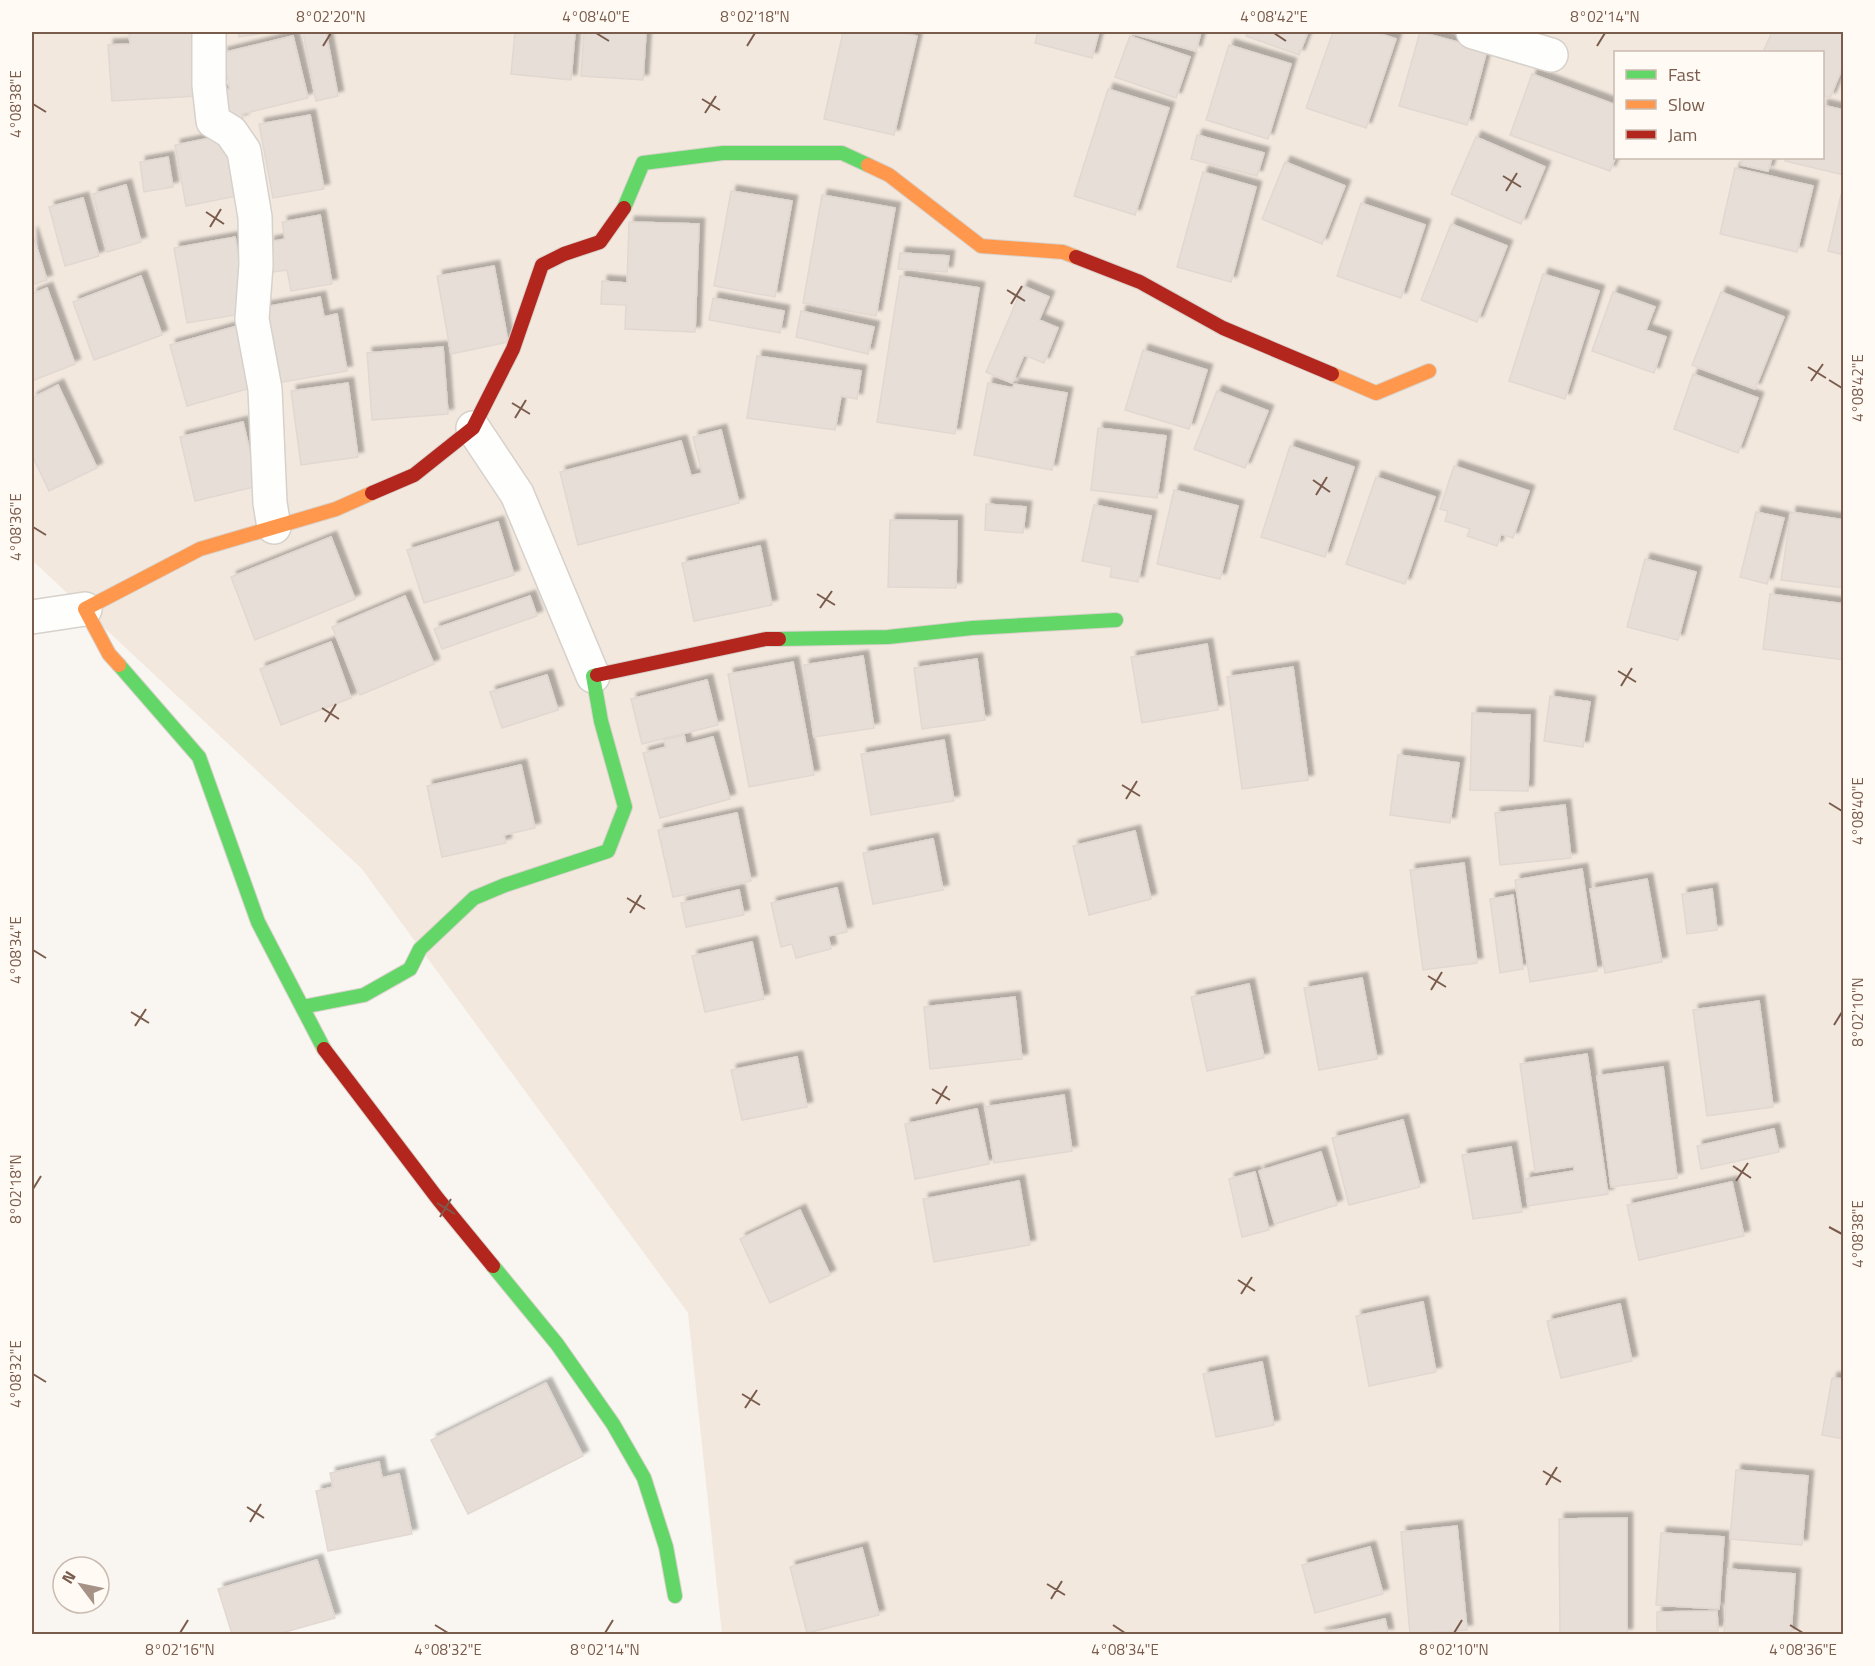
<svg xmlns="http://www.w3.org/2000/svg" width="1875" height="1666" font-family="'Titillium Web',sans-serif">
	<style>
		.residential { fill: #f2e8de; fill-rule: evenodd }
		.building { fill: #e6ded7; stroke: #e2d8d2; stroke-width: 1.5; filter: url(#shadow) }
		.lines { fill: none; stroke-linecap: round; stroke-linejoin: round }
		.street-casing { stroke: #d7d1cb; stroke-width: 36 }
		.fast-casing { stroke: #d9d2cb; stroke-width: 16 }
		.slow-casing { stroke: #d9d2cb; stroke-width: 16 }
		.jam-casing { stroke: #d9d2cb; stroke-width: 16 }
		.street { stroke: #fefefd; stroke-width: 33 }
		.fast { stroke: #63d668; stroke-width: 14 }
		.slow { stroke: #ff974d; stroke-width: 14 }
		.jam { stroke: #b3261e; stroke-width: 14 }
		.ticks { fill: none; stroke: #7a5c4d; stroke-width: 2 }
		.neatline { fill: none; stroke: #7a5c4d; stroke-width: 2 }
		.ticks-label { font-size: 15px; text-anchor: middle; fill: #7a5c4d }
	</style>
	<defs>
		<filter id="shadow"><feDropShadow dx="5.5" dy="-5.5" stdDeviation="1.5" flood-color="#0004"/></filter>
	</defs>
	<rect width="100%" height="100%" fill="#f9f5f0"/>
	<!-- residential -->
	<path class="residential" d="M32 32H1843V1634H722L688 1313 362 869 34 562 32 557ZM1616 52H1822V158H1616Z"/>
	<!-- building -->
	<path class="building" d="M129 32H194L198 96 112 101 108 45 130 44Z
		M238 32H271L239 37Z
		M303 32H326L338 96 316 101Z
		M515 32H575L571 80 511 74Z
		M584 32H646L643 80 581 76Z
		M843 32H899L917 36 894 135 824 119Z
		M1038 32H1099L1092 58 1035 43Z
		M1131 32H1201L1196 51 1130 33Z
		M1248 32H1308L1299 55 1246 36Z
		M1333 32H1375L1396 39 1366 128 1306 108Z
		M1420 32 1487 50 1467 125 1399 106Z
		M1772 32H1844V64L1830 98 1822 95V52H1763Z
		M293 36 308 98 242 114 243 119 222 123 215 93 230 89 222 53Z
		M1130 36 1190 57 1176 98 1115 77Z
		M1229 45 1291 64 1268 139 1206 120Z
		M1532 74 1616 105V156L1610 171 1510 135Z
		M1108 89 1169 108 1135 215 1074 196Z
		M1822 105 1844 110V175L1785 161 1786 158H1822Z
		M310 115 324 189 273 198 259 124Z
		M226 135 237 196 186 206 175 145Z
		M1197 135 1264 153 1257 176 1191 159Z
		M1476 137 1545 167 1521 224 1451 194Z
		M168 157 173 187 144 192 140 162Z
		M1743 158H1772L1768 171 1741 165Z
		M1285 162 1345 186 1322 244 1262 219Z
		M1735 168 1813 186 1797 252 1720 234Z
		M1203 172 1256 187 1231 282 1177 267Z
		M126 185 141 242 107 252 93 194Z
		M731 191 792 201 775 297 714 286Z
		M822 195 895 208 876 316 803 303Z
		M1841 195H1844V255L1828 251Z
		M83 198 99 256 65 266 49 207Z
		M1361 203 1425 225 1401 298 1337 276Z
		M320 215 332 284 291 291 287 270 274 272 269 242 285 239 282 222Z
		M629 222 699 224 695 332 625 329 626 305 601 304 602 281 627 283Z
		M1451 224 1507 246 1477 322 1421 300Z
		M32 232 47 280 32 285Z
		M235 237 248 313 187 323 174 248Z
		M900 253 949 256 947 272 898 269Z
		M494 266 508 342 451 354 437 276Z
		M1543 274 1599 291 1565 399 1509 381Z
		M141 276 162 335 94 360 73 302Z
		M900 276 979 288 955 434 877 422Z
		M1023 286 1049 297 1039 320 1058 328 1044 363 1024 355 1012 383 986 372Z
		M47 288 75 364 32 381V294Z
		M1613 292 1655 307 1646 330 1666 337 1654 373 1592 351Z
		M1721 292 1784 317 1755 389 1692 365Z
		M320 297 324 317 337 314 347 371 266 385 253 309Z
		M713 298 784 311 780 333 709 320Z
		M801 311 874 327 868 354 796 337Z
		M248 323 265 384 187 406 170 345Z
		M443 347 448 414 372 420 367 353Z
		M1143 350 1207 370 1189 429 1125 410Z
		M757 356 861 371 857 399 841 396 835 430 747 418Z
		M1693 374 1758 398 1738 453 1674 429Z
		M348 383 358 457 301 465 291 391Z
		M988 383 1013 388 1014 384 1067 393 1052 470 974 455Z
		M58 385 97 468 49 491 32 455V398Z
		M1217 391 1268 411 1245 468 1194 449Z
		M243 422 258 486 195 501 180 437Z
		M1098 428 1166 436 1157 498 1091 490Z
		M721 430 739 503 578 545 560 472 681 441 691 476 702 473 693 437Z
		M1290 446 1354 467 1325 557 1261 537Z
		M1454 466 1529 491 1513 538 1501 534 1497 546 1467 536 1470 529 1445 521 1448 511 1440 509Z
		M1376 477 1435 497 1405 584 1346 564Z
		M1174 490 1238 506 1220 579 1157 564Z
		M986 504 1026 507 1023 533 985 530Z
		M1094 505 1151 516 1138 582 1110 577 1112 567 1082 561Z
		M1756 512 1784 518 1767 584 1740 577Z
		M1791 512 1844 520V588L1781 580Z
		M890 520 957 521 956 588 888 587Z
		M498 522 514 575 424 603 407 550Z
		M331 537 355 599 255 640 231 577Z
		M760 546 772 605 694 621 682 563Z
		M1645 559 1696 572 1678 640 1627 627Z
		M1770 594 1844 604V660L1763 649Z
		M405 596 434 664 360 695 332 627Z
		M530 596 537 616 442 649 434 629Z
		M331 642 351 698 281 725 260 669Z
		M1207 644 1218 710 1142 723 1131 657Z
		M863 656 874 728 814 737 804 665Z
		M977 659 985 720 922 729 914 668Z
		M793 662 814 775 749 787 728 674Z
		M1293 667 1308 780 1242 789 1227 677Z
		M547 675 558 710 502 728 490 692Z
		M707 680 718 725 642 744 631 699Z
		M1550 696 1590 702 1583 747 1544 741Z
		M1472 713 1530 715 1528 791 1470 790Z
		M684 735 686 744 713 737 730 799 660 818 643 753 666 747 664 740Z
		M944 740 954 801 871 815 861 754Z
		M1398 755 1459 763 1450 823 1390 815Z
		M521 765 535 828 504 835 506 843 442 857 427 786Z
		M1565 805 1571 858 1500 865 1495 813Z
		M737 813 751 881 673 897 658 830Z
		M1135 831 1151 899 1089 915 1073 846Z
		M933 839 943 890 873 904 863 853Z
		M1464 863 1477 963 1423 970 1410 870Z
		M1582 869 1597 971 1530 982 1515 880Z
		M1647 879 1662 962 1605 973 1590 889Z
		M837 888 847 932 828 936 831 949 796 958 792 944 781 947 771 903Z
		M1712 889 1717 930 1687 934 1682 894Z
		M739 890 744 915 686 927 681 903Z
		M1513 895 1523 969 1500 973 1490 899Z
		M752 942 764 999 705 1012 692 956Z
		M1362 978 1377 1059 1319 1070 1304 988Z
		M1249 984 1264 1058 1207 1071 1191 997Z
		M1015 997 1022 1059 930 1069 924 1007Z
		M1759 1001 1773 1107 1707 1116 1693 1010Z
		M1587 1054 1608 1194 1528 1206 1525 1179 1574 1171V1166L1535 1172 1520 1064Z
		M797 1057 807 1107 742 1120 731 1070Z
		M1663 1067 1677 1178 1611 1187 1597 1076Z
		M1064 1095 1072 1151 994 1163 985 1107Z
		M977 1109 989 1164 915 1179 905 1124Z
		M1403 1120 1420 1187 1349 1205 1332 1138Z
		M1774 1129 1779 1152 1701 1169 1697 1146Z
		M1511 1147 1522 1212 1473 1219 1462 1155Z
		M1321 1152 1337 1205 1275 1224 1259 1171Z
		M1255 1172 1269 1230 1242 1237 1229 1179Z
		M1019 1181 1030 1245 934 1262 923 1199Z
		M1732 1182 1744 1236 1639 1260 1627 1205Z
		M800 1210 830 1275 770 1303 740 1239Z
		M1423 1302 1436 1372 1369 1386 1356 1316Z
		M1620 1304 1632 1361 1561 1378 1547 1321Z
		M1262 1362 1274 1425 1216 1437 1203 1374Z
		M1832 1378 1844 1379V1439L1822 1435Z
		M546 1383 583 1456 468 1514 431 1440Z
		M379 1462 382 1478 399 1474 412 1534 328 1551 316 1491 333 1487 330 1473Z
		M1736 1470 1808 1476 1802 1545 1730 1539Z
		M1627 1518V1634H1560L1559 1519Z
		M1457 1526 1467 1630 1410 1634 1401 1532Z
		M1661 1533 1724 1537 1719 1609 1656 1605Z
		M1370 1547 1383 1594 1315 1613 1302 1565Z
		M862 1548 879 1615 807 1633 790 1567Z
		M317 1560 335 1618 278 1634H232L218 1589Z
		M1728 1569 1795 1574 1791 1634H1724Z
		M1717 1611 1718 1631H1657V1612Z
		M1385 1619 1388 1634H1319Z"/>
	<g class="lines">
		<defs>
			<path id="street" d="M209 32V85L213 121 231 132 244 151 255 217 256 265 252 319 265 389 270 503 274 527
				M1473 32 1551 55
				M473 428 517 494 593 676
				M32 617 85 609"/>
			<path id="fast" d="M624 208 643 163 723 153H842L868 165
				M779 639 888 637 972 628 1116 620
				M119 665 199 757 258 922 324 1049
				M302 1007 364 995 410 969 420 949 474 898 505 885 608 851 625 807 601 721 593 676 597 675
				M493 1266 557 1344 613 1424 644 1478 666 1547 675 1596"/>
			<path id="slow" d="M868 165 889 175 981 246 1063 252 1076 257
				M1332 374 1376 393 1429 371
				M119 665 109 654 85 609 200 549 336 509 372 493"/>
			<path id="jam" d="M1076 257 1140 282 1223 328 1332 374
				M372 493 414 475 473 428 513 349 542 265 564 254 600 242 624 208
				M597 675 766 639H779
				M324 1049 438 1199 493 1266"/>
		</defs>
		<!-- street casing -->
		<use href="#street" class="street-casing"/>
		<!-- fast casing -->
		<use href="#fast" class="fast-casing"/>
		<!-- slow casing -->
		<use href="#slow" class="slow-casing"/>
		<!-- jam casing -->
		<use href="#jam" class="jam-casing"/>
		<!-- street -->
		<use href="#street" class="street"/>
		<!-- fast -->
		<use href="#fast" class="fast"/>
		<!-- slow -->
		<use href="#slow" class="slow"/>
		<!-- jam -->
		<use href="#jam" class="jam"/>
	</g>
	<!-- ticks -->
	<path class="ticks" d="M596 33 609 41M1274 33 1286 41M323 46 331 33M747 46 755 33M1597 46 1605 33M702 99 720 110M33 104 46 112M705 113 716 96M1503 176 1521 187M1506 191 1517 173M206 212 224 224M210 227 221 209M1007 290 1025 301M1011 304 1022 286M1808 367 1826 378M1829 380 1842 388M1811 381 1823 364M512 403 530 414M515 418 526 400M1313 480 1330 492M1316 495 1327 477M33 527 46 535M817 594 835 605M820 608 832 591M1618 671 1636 682M1621 686 1632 668M322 708 339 719M325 722 336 704M1122 785 1140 796M1126 799 1137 781M1829 803 1842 811M627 898 645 909M630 913 641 895M33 950 46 958M1428 976 1446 987M1431 990 1442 972M131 1012 149 1023M1834 1025 1842 1012M135 1026 146 1009M932 1089 950 1100M936 1104 947 1086M1733 1166 1751 1178M1736 1181 1748 1163M33 1189 41 1176M437 1203 455 1214M440 1217 451 1199M1829 1227 1842 1234M1238 1280 1255 1291M1241 1294 1252 1277M33 1374 46 1382M742 1394 760 1405M745 1408 757 1390M1543 1471 1561 1482M1546 1485 1557 1467M247 1507 264 1518M250 1522 261 1504M1047 1584 1065 1595M1051 1599 1062 1581M435 1625 448 1633M1113 1625 1125 1633M1790 1625 1803 1633M180 1633 188 1620M605 1633 613 1620M1454 1633 1462 1620"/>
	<!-- border -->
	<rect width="1875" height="1666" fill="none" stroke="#fffaf3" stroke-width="66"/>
	<!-- legend -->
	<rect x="1614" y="51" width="210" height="108" fill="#fffaf3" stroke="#cabbb1" stroke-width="1.5"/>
	<rect x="1626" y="70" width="30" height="9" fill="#63d668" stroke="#cabbb1" stroke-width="1.5"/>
	<text x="1668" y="81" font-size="18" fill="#7a5c4d">Fast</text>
	<rect x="1626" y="100" width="30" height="9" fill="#ff974d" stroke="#cabbb1" stroke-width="1.5"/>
	<text x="1668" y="111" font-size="18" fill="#7a5c4d">Slow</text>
	<rect x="1626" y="130" width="30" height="9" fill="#b3261e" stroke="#cabbb1" stroke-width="1.5"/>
	<text x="1668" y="141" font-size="18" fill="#7a5c4d">Jam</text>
	<!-- north arrow -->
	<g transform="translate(81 1585) rotate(302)"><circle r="28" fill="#fffaf3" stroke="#cabbb1" stroke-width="1.5"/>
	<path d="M0-4.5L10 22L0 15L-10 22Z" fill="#a69286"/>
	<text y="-9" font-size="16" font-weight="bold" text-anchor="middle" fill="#7a5c4d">N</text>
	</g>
	<rect x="33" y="33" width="1809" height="1600" class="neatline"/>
	<g class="ticks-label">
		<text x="331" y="22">8°02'20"N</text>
		<text x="596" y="22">4°08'40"E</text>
		<text x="755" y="22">8°02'18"N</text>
		<text x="1274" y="22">4°08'42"E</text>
		<text x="1605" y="22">8°02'14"N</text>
		<text transform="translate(16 104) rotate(-90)" y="5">4°08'38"E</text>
		<text transform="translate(1858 388) rotate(-90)" y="5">4°08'42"E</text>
		<text transform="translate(16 527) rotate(-90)" y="5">4°08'36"E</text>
		<text transform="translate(1858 811) rotate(-90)" y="5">4°08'40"E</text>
		<text transform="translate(16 950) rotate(-90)" y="5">4°08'34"E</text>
		<text transform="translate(1858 1012) rotate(-90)" y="5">8°02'10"N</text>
		<text transform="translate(16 1189) rotate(-90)" y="5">8°02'18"N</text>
		<text transform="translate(1858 1234) rotate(-90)" y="5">4°08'38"E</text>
		<text transform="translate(16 1374) rotate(-90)" y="5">4°08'32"E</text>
		<text x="180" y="1655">8°02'16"N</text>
		<text x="448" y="1655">4°08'32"E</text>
		<text x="605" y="1655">8°02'14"N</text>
		<text x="1125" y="1655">4°08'34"E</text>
		<text x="1454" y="1655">8°02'10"N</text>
		<text x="1803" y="1655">4°08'36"E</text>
	</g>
</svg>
